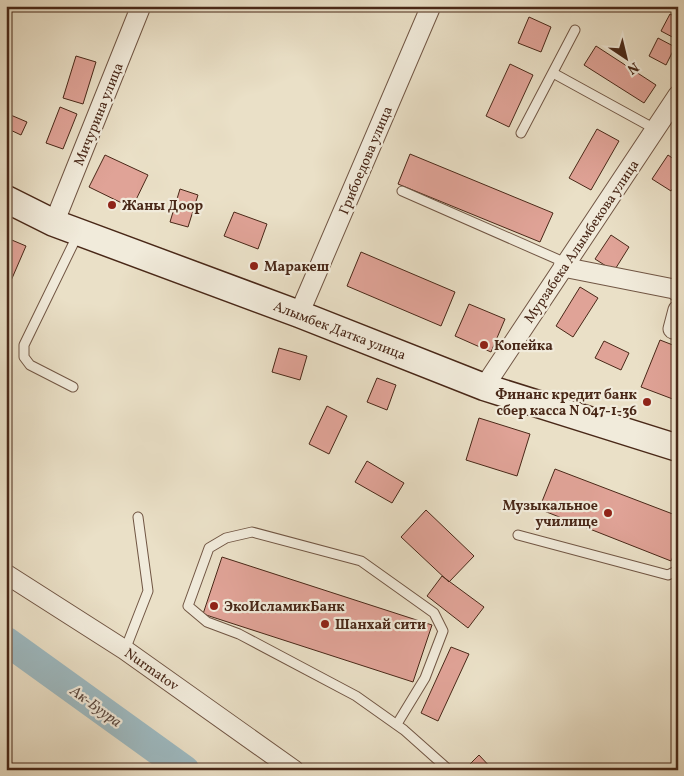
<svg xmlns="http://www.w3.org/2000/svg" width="684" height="776" font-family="Vollkorn,serif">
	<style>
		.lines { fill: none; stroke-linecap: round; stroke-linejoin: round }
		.river { stroke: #9ebac1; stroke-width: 29 }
		.building { fill: #e0a397; stroke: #492818 }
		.lane-casing { stroke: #715644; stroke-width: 11 }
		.street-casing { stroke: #715644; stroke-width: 21 }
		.secondary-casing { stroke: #492818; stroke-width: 29 }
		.lane { stroke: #f1ebdb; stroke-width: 9 }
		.street { stroke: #f1ebdb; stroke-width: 19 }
		.secondary { stroke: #f1ebdb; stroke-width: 26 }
		.poi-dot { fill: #8f2418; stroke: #f1ebdb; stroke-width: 2 }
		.labels { text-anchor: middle; stroke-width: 4.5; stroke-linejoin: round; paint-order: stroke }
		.street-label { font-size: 14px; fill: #492818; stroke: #f1ebdb }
		.poi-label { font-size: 14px; font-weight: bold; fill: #492818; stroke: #f1ebdb; text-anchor: start }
		.water-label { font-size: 15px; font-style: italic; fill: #5e4c42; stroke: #f1ebdb }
	</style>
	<rect width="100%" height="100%" fill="#eae0c7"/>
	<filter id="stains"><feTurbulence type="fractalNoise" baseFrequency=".004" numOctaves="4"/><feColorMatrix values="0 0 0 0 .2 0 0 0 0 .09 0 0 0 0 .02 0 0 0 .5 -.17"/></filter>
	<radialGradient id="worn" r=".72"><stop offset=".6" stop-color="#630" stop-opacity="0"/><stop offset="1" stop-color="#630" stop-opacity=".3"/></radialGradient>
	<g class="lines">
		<!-- river -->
		<path class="river" d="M6 641 185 770"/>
	</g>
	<!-- building -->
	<path class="building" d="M670 14 678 18V40L661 31Z
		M529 17 551 27 541 52 518 43Z
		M658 38 675 47 666 65 649 56Z
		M596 46 656 85 644 103 584 65Z
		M76 56 96 62 83 104 63 98Z
		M510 64 533 75 509 127 486 116Z
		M60 107 77 114 63 149 46 143Z
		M6 113 27 122 21 135 6 128Z
		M597 129 619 141 591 190 569 178Z
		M410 154 553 213 540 242 398 184Z
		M105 155 148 175 132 208 89 187Z
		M668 155 678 162V180L671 191 652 179Z
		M180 189 198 195 188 227 170 222Z
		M234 212 267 224 258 249 224 236Z
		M611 235 629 247 614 271 595 259Z
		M7 238 26 246 10 283 6 281Z
		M361 252 455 292 441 326 347 286Z
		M580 287 598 298 573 337 556 326Z
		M469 304 505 319 491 352 455 336Z
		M660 340 678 347V401L641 387Z
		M604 341 629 353 621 370 595 358Z
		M279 348 307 356 300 380 272 372Z
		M377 378 396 385 387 410 367 402Z
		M327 406 347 416 329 454 309 444Z
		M479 418 530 434 517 476 466 460Z
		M367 461 404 483 392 503 355 482Z
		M555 469 678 516V544L671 561 539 509Z
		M426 510 474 556 449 582 401 537Z
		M222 557 432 625 413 682 203 614Z
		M442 576 484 607 468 628 427 596Z
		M451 647 469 654 438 721 421 713Z
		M479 755 493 770H464Z"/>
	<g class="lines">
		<defs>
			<path id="lane" d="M553 73 655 129
				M521 133 575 30
				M402 191 566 263
				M73 387 30 365 24 357V345L78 234
				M518 535 668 575 678 570
				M125 650 148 591 138 517
				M397 724 425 678 443 631 434 613 361 561 252 532 226 538 209 548 188 606 207 622 239 634 356 696 404 730 449 770"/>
			<path id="street" d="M54 223 141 6
				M563 267 674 289 678 292
				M299 314 431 6
				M673 329 678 310
				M484 387 678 95
				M6 574 125 650 294 770"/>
			<path id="secondary" d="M6 199 54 223 299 314 484 387 678 448"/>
		</defs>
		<!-- lane casing -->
		<use href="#lane" class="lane-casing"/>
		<!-- street casing -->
		<use href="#street" class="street-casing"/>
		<!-- secondary casing -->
		<use href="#secondary" class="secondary-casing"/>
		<!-- lane -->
		<use href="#lane" class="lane"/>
		<!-- street -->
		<use href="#street" class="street"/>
		<!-- secondary -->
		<use href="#secondary" class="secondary"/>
	</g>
	<!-- markers -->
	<g class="poi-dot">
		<circle cx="112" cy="205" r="5"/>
		<circle cx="254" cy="266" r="5"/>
		<circle cx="484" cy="345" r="5"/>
		<circle cx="647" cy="402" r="5"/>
		<circle cx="608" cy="513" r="5"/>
		<circle cx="214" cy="606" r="5"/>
		<circle cx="325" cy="624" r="5"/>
	</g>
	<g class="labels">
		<!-- street labels -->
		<g class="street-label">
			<text transform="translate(98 114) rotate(-68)" y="5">Мичурина улица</text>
			<text transform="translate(365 160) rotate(-67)" y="5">Грибоедова улица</text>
			<text transform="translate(581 241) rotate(-56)" y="5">Мурзабека Алымбекова улица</text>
			<text transform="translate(340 330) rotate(21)" y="5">Алымбек Датка улица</text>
			<text transform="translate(152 669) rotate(35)" y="5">Nurmatov</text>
		</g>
		<!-- poi labels -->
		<g class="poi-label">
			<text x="122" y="210">Жаны Доор</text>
			<text x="264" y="271">Маракеш</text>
			<text x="494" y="350">Копейка</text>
			<text x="637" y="399" text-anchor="end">Финанс кредит банк<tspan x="637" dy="16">сбер касса N 047-1-36</tspan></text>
			<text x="598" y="510" text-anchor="end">Музыкальное<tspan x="598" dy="16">училище</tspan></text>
			<text x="224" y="611">ЭкоИсламикБанк</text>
			<text x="335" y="629">Шанхай сити</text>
		</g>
		<!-- water labels -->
		<g class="water-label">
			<text transform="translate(96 706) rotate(36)" y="5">Ак-Буура</text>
		</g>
	</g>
	<!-- margin -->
	<rect width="684" height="776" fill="none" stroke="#eae0c7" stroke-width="25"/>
	<rect x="8" y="8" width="669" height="761" fill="none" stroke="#492818" stroke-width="2.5"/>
	<rect x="12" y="12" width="659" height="751" fill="none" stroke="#492818"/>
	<!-- north arrow -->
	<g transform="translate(626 58) rotate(145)" stroke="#f1ebdb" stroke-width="4" paint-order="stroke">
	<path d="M0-4L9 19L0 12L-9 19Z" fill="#492818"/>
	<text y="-8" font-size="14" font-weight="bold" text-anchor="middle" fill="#492818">N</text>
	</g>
	<rect width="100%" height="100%" filter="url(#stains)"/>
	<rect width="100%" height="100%" fill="url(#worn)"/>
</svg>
